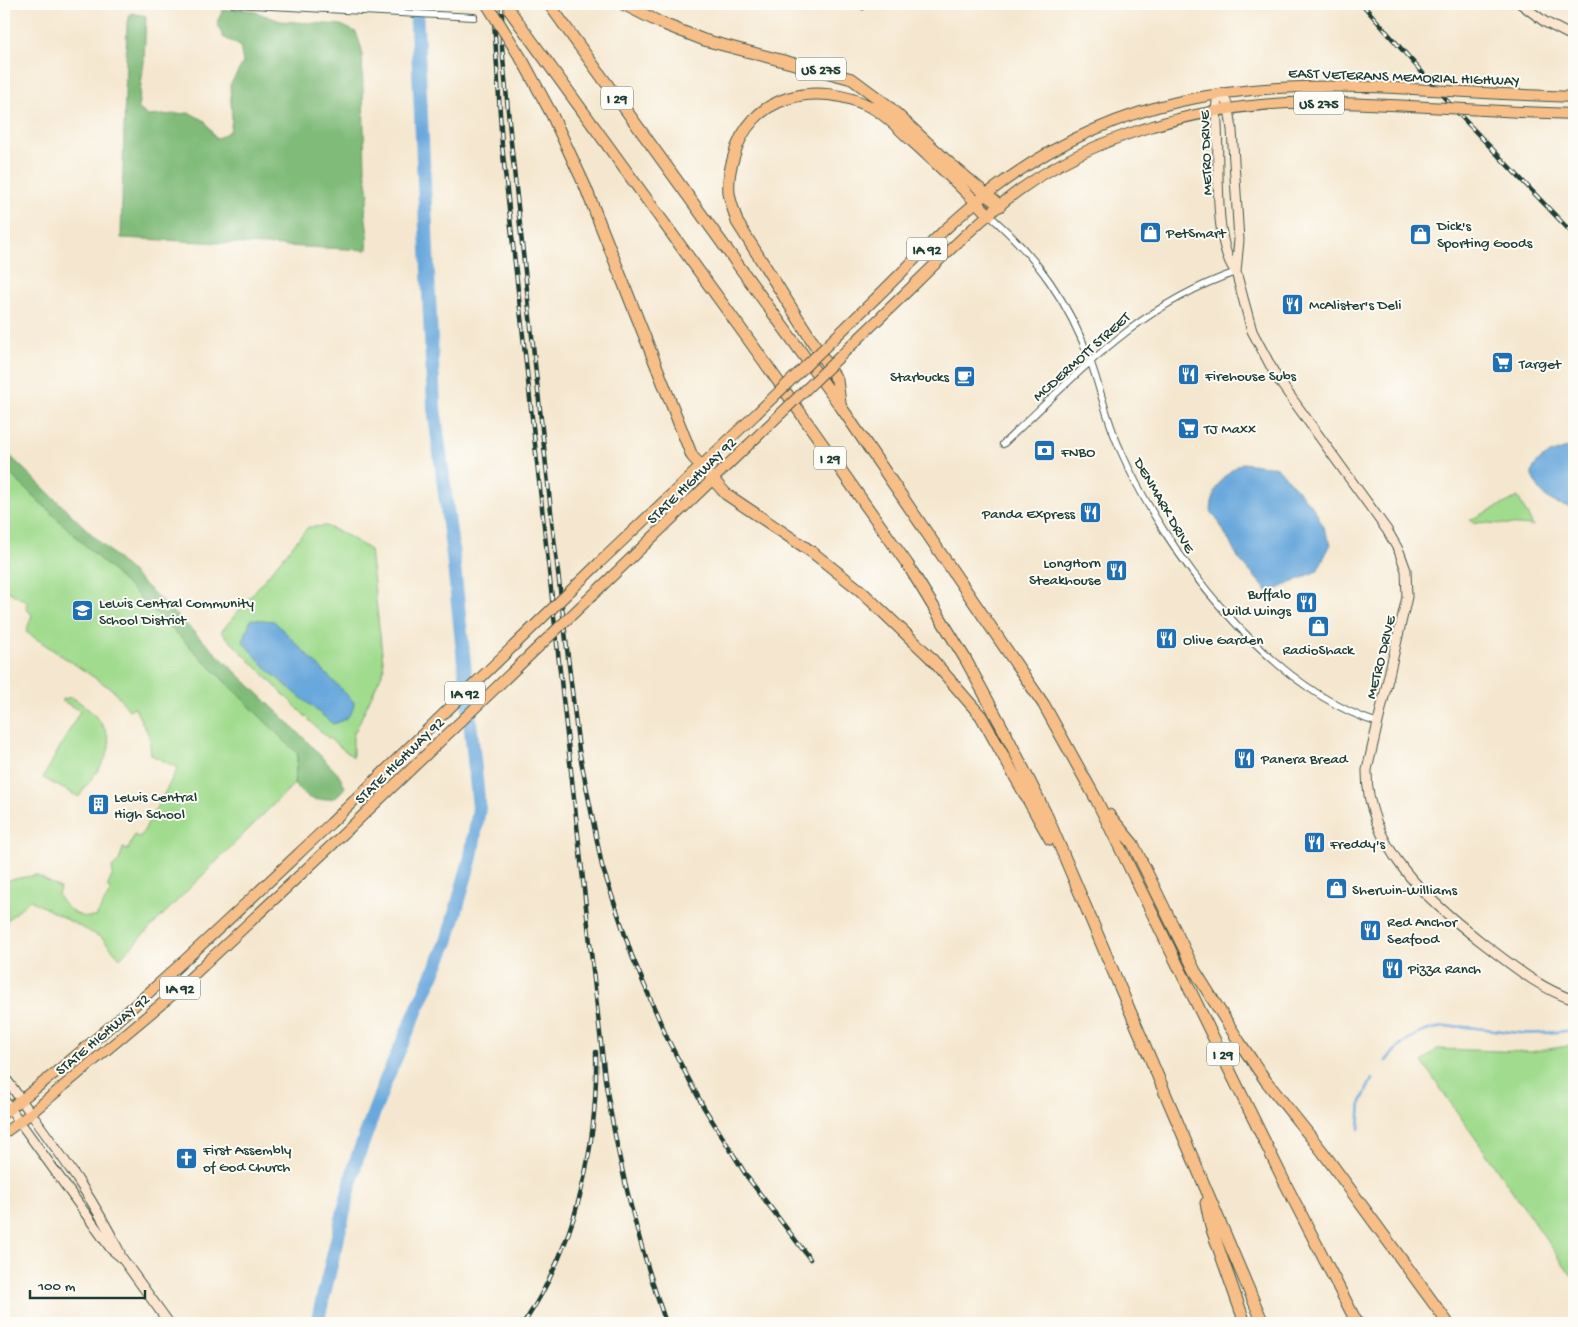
<svg xmlns="http://www.w3.org/2000/svg" width="1578" height="1327" font-family="'Gochi Hand',sans-serif">
	<style>
		.green { fill: #a1db8e; stroke: #608c61 }
		.forest { fill: #80bb79; stroke: #507c56 }
		.water { fill: #69a8dc; stroke: #447288 }
		.lines { fill: none; stroke-linecap: round; stroke-linejoin: round }
		.stream { stroke: #69a8dc; stroke-width: 2.5 }
		.river { stroke: #69a8dc; stroke-width: 14 }
		.street-casing { stroke: #3f564b; stroke-width: 8 }
		.secondary-casing { stroke: #3f564b; stroke-width: 11 }
		.primary-casing { stroke: #3f564b; stroke-width: 12 }
		.highway-casing { stroke: #3f564b; stroke-width: 13 }
		.street { stroke: #fff; stroke-width: 6 }
		.secondary { stroke: #fce5cf; stroke-width: 9 }
		.primary { stroke: #f7be88; stroke-width: 10 }
		.highway { stroke: #f7be88; stroke-width: 11 }
		.rail-casing { stroke: #1f3d34; stroke-width: 4.5 }
		.rail { stroke: #fdfcf7; stroke-width: 2.5; stroke-dasharray: 8; stroke-linecap: butt }
		.primary-bridge-casing { stroke: #3f564b; stroke-width: 12; stroke-linecap: butt }
		.highway-bridge-casing { stroke: #3f564b; stroke-width: 13; stroke-linecap: butt }
		.primary-bridge { stroke: #f7be88; stroke-width: 10 }
		.highway-bridge { stroke: #f7be88; stroke-width: 11 }
		.labels { text-anchor: middle; stroke-width: 4; stroke-linejoin: round; paint-order: stroke }
		.shield { fill: #fdfcf7; stroke: #62766e; stroke-width: 1 }
		.shield-label { font-size: 14px; font-weight: bold; fill: #1f3d34 }
		.street-label { font-size: 15px; fill: #1f3d34; stroke: #fdfcf7 }
		.poi-label { font-size: 15px; fill: #1f3d34; stroke: #fdfcf7; text-anchor: start }
	</style>
	<rect width="100%" height="100%" fill="#fdfcf7"/>
	<filter id="ink" filterUnits="userSpaceOnUse"><feTurbulence type="fractalNoise" baseFrequency=".02" numOctaves="2"/><feDisplacementMap in="SourceGraphic" scale="10" xChannelSelector="R" yChannelSelector="G"/><feConvolveMatrix kernelMatrix="1 2 1 2 8 2 1 2 1" color-interpolation-filters="sRGB"/></filter>
	<filter id="wash" filterUnits="userSpaceOnUse"><feTurbulence type="fractalNoise" baseFrequency=".0096" numOctaves="4" result="noise"/><feDisplacementMap in="SourceGraphic" scale="20" xChannelSelector="R" yChannelSelector="G"/><feGaussianBlur stdDeviation="1.12" result="paint"/><feColorMatrix in="noise" values="0 0 0 0 0 0 0 0 0 0 0 0 0 0 0 0 0 1.4 0 .05"/><feComposite in="paint" operator="in"/></filter>
	<g filter="url(#wash)">
		<rect width="100%" height="100%" fill="#f5e7cf"/>
		<!-- green -->
		<path class="green" d="M4 468 148 605 298 754 294 784 120 958 102 938 30 900 4 923V881L36 875 60 888 58 895C66 910 79 919 96 917L111 890 107 887 113 874 112 868 119 861 123 848 128 850 134 835 140 838 178 768 151 755 149 735 134 707 129 710 113 690 26 632 32 615 26 608 27 602 4 589Z
			M1518 497 1533 526 1472 522 1470 520Z
			M326 526 350 537 370 550 384 669 353 736V757L321 732 221 632 308 527Z
			M71 697C87 705 115 731 108 751 103 768 87 782 79 797L43 778 80 711 61 700Z
			M1574 1045V1279L1422 1062 1437 1049 1530 1052Z"/>
		<!-- forest -->
		<path class="forest" d="M223 10H250L280 21 341 25 356 32 362 50 365 170 369 193 365 212 368 234 367 250 121 238 127 23 131 13 146 16 144 62 138 108 148 116 190 113 205 121 216 139 230 131 232 120 230 85 243 63 240 46 223 37 217 22Z
			M4 450 292 726 339 775 345 787 337 797C315 802 309 802 294 784L298 754 148 605 4 468Z"/>
		<!-- water -->
		<path class="water" d="M1567 448H1574V507C1552 505 1541 496 1532 476 1531 459 1554 452 1567 448Z
			M1242 463 1277 467 1315 510 1331 544 1317 571 1269 593 1239 559 1216 517 1211 513C1212 488 1221 476 1242 463Z
			M251 619 274 621 354 702C354 715 344 721 333 724L270 672 243 642Z"/>
		<g class="lines">
			<!-- stream -->
			<path class="stream" d="M1386 1061C1425 1011 1467 1029 1520 1033 1538 1035 1557 1032 1574 1030
				M1359 1129 1361 1102 1372 1079"/>
			<!-- river -->
			<path class="river" d="M317 1323 356 1161 385 1082 447 942 471 857 479 808 453 556 434 407 416 4"/>
		</g>
	</g>
	<g filter="url(#ink)">
		<g class="lines">
			<defs>
				<path id="street" d="M233 4 474 17
					M989 215C1037 257 1069 302 1091 363 1101 391 1107 421 1120 449 1165 553 1267 686 1378 723
					M1003 444C1078 374 1137 306 1236 272"/>
				<path id="secondary" d="M1521 4 1545 22 1574 37
					M1222 93 1229 108 1232 130 1239 240 1236 272 1252 331 1277 378 1387 530 1399 551 1406 570 1407 597 1367 770C1366 847 1428 901 1484 944 1513 966 1539 988 1574 1000
					M1222 93 1217 101 1216 111C1221 152 1211 242 1236 272
					M4 1076C44 1133 90 1190 120 1253
					M4 1100 111 1249 122 1258 169 1323"/>
				<path id="primary" d="M1503 94 1574 97
					M1521 112 1574 114
					M877 297C913 262 948 223 988 193 1116 95 1238 81 1395 88
					M887 311C930 270 971 226 1018 191 1095 135 1194 108 1288 103 1328 101 1369 104 1409 106
					M599 563 756 414
					M602 586 766 428
					M4 1113C120 1025 225 923 331 823
					M4 1133 30 1114 171 996 333 844"/>
				<path id="highway" d="M505 4 751 343 908 565 966 660 1008 738 1047 816 1263 1323
					M549 4 841 407 1044 705 1096 799 1285 1183 1357 1323
					M623 4 661 23 704 40 852 79 887 105 948 162 1000 206
					M552 115 585 186 692 456 726 494 812 552 861 591 930 657 981 716 1050 839
					M840 403 837 380 737 222C735 213 730 202 729 193 728 182 730 169 733 159 749 94 816 80 871 107 887 115 899 129 912 141 939 165 964 190 989 215
					M1109 815 1133 844 1195 971 1240 1043 1266 1081 1322 1151 1448 1323
					M1206 1203 1211 1227 1245 1323"/>
			</defs>
			<!-- street casing -->
			<use href="#street" class="street-casing"/>
			<!-- secondary casing -->
			<use href="#secondary" class="secondary-casing"/>
			<!-- primary casing -->
			<use href="#primary" class="primary-casing"/>
			<!-- highway casing -->
			<use href="#highway" class="highway-casing"/>
			<!-- street -->
			<use href="#street" class="street"/>
			<!-- secondary -->
			<use href="#secondary" class="secondary"/>
			<!-- primary -->
			<use href="#primary" class="primary"/>
			<!-- highway -->
			<use href="#highway" class="highway"/>
			<defs>
				<path id="rail" d="M493 4 502 145 605 1079C618 1162 638 1243 666 1323
					M502 4V47L511 142 553 530 579 750 602 866 632 956 667 1038 703 1106 748 1178 810 1259
					M1362 4 1456 111 1574 235
					M863 8 864 4
					M524 1323C577 1243 598 1147 596 1052"/>
			</defs>
			<!-- rail casing -->
			<use href="#rail" class="rail-casing"/>
			<!-- rail -->
			<use href="#rail" class="rail"/>
			<defs>
				<path id="primary-bridge" d="M1395 88 1503 94
					M1409 106 1521 112
					M756 414 877 297
					M766 428 887 311
					M331 823 599 563
					M333 844 602 586"/>
				<path id="highway-bridge" d="M487 4 524 63 552 115"/>
			</defs>
			<!-- primary-bridge casing -->
			<use href="#primary-bridge" class="primary-bridge-casing"/>
			<!-- highway-bridge casing -->
			<use href="#highway-bridge" class="highway-bridge-casing"/>
			<!-- primary-bridge -->
			<use href="#primary-bridge" class="primary-bridge"/>
			<!-- highway-bridge -->
			<use href="#highway-bridge" class="highway-bridge"/>
		</g>
	</g>
	<!-- icons -->
	<defs>
		<symbol id="shop-square" viewBox="-11 -11 22 22"><rect x="-9" y="-9" width="18" height="18" rx="4" fill="#1f6fb2" stroke="#fdfcf7"/><path d="M-5-2.5h2.3a2.7 3.5 0 0 1 5.4 0H5L5.5 6h-11ZM-1.5-2.5h3a1.5 2.3 0 0 0-3 0Z" fill="#fff"/></symbol>
		<symbol id="restaurant-square" viewBox="-11 -11 22 22"><rect x="-9" y="-9" width="18" height="18" rx="4" fill="#1f6fb2" stroke="#fdfcf7"/><path d="M-5-6h1v4h1v-4h1v4h1v-4h1v5L-1.5 .5V6h-2V.5L-5-1ZM5-6V6H3V1.5H1.5Q1.5-4 5-6Z" fill="#fff"/></symbol>
		<symbol id="supermarket-square" viewBox="-11 -11 22 22"><rect x="-9" y="-9" width="18" height="18" rx="4" fill="#1f6fb2" stroke="#fdfcf7"/><path d="M-6-5.5h2.5l.6 2H6L4.5 2H-2.5L-4.4-4H-6ZM-1.5 3.2a1.3 1.3 0 1 0 .1 0ZM3 3.2a1.3 1.3 0 1 0 .1 0Z" fill="#fff"/></symbol>
		<symbol id="cafe-square" viewBox="-11 -11 22 22"><rect x="-9" y="-9" width="18" height="18" rx="4" fill="#1f6fb2" stroke="#fdfcf7"/><path d="M-5.5-4.5H6V0H3Q3 3.5 0 3.5H-2.5Q-5.5 3.5-5.5 0ZM3-3.2v2h1.7v-2ZM-6 4.5H4V6H-6Z" fill="#fff"/></symbol>
		<symbol id="bank-square" viewBox="-11 -11 22 22"><rect x="-9" y="-9" width="18" height="18" rx="4" fill="#1f6fb2" stroke="#fdfcf7"/><path d="M-6-4H6V4H-6ZM0-2.3a2.3 2.3 0 1 0 0 4.6a2.3 2.3 0 1 0 0-4.6Z" fill="#fff"/></symbol>
		<symbol id="school-square" viewBox="-11 -11 22 22"><rect x="-9" y="-9" width="18" height="18" rx="4" fill="#1f6fb2" stroke="#fdfcf7"/><path d="M0-5L7-2L0 1L-7-2ZM-4 1L0 2.5L4 1V4Q0 6-4 4Z" fill="#fff"/></symbol>
		<symbol id="building-square" viewBox="-11 -11 22 22"><rect x="-9" y="-9" width="18" height="18" rx="4" fill="#1f6fb2" stroke="#fdfcf7"/><path d="M-4-6H4V6H1V3H-1V6H-4ZM-2.5-4.3h1.7v1.8h-1.7ZM.8-4.3h1.7v1.8H.8ZM-2.5-1h1.7V.8h-1.7ZM.8-1h1.7V.8H.8Z" fill="#fff"/></symbol>
		<symbol id="church-square" viewBox="-11 -11 22 22"><rect x="-9" y="-9" width="18" height="18" rx="4" fill="#1f6fb2" stroke="#fdfcf7"/><path d="M-1.2-6h2.4v3.5h3.3v2.4h-3.3V6h-2.4V-.1h-3.3v-2.4h3.3Z" fill="#fff"/></symbol>
	</defs>
	<g fill-rule="evenodd">
		<use href="#shop-square" x="1138" y="220" width="25" height="25"/>
		<use href="#shop-square" x="1408" y="222" width="25" height="25"/>
		<use href="#restaurant-square" x="1280" y="292" width="25" height="25"/>
		<use href="#supermarket-square" x="1490" y="350" width="25" height="25"/>
		<use href="#restaurant-square" x="1176" y="362" width="25" height="25"/>
		<use href="#cafe-square" x="952" y="364" width="25" height="25"/>
		<use href="#supermarket-square" x="1176" y="416" width="25" height="25"/>
		<use href="#bank-square" x="1032" y="438" width="25" height="25"/>
		<use href="#restaurant-square" x="1078" y="500" width="25" height="25"/>
		<use href="#restaurant-square" x="1104" y="558" width="25" height="25"/>
		<use href="#restaurant-square" x="1294" y="590" width="25" height="25"/>
		<use href="#school-square" x="70" y="598" width="25" height="25"/>
		<use href="#shop-square" x="1306" y="614" width="25" height="25"/>
		<use href="#restaurant-square" x="1154" y="626" width="25" height="25"/>
		<use href="#restaurant-square" x="1232" y="746" width="25" height="25"/>
		<use href="#building-square" x="86" y="792" width="25" height="25"/>
		<use href="#restaurant-square" x="1302" y="830" width="25" height="25"/>
		<use href="#shop-square" x="1324" y="876" width="25" height="25"/>
		<use href="#restaurant-square" x="1358" y="918" width="25" height="25"/>
		<use href="#restaurant-square" x="1380" y="956" width="25" height="25"/>
		<use href="#church-square" x="174" y="1146" width="25" height="25"/>
	</g>
	<g class="labels">
		<!-- shield labels -->
		<g class="shield">
			<rect x="796" y="57.5" width="50" height="23" rx="4"/>
			<rect x="601" y="86.5" width="32" height="23" rx="4"/>
			<rect x="1294" y="91.5" width="50" height="23" rx="4"/>
			<rect x="907" y="237.5" width="40" height="23" rx="4"/>
			<rect x="814" y="446.5" width="32" height="23" rx="4"/>
			<rect x="445" y="681.5" width="40" height="23" rx="4"/>
			<rect x="160" y="976.5" width="40" height="23" rx="4"/>
			<rect x="1207" y="1042.5" width="32" height="23" rx="4"/>
		</g>
		<g class="shield-label">
			<text x="821" y="74">US 275</text>
			<text x="617" y="103">I 29</text>
			<text x="1319" y="108">US 275</text>
			<text x="927" y="254">IA 92</text>
			<text x="830" y="463">I 29</text>
			<text x="465" y="698">IA 92</text>
			<text x="180" y="993">IA 92</text>
			<text x="1223" y="1059">I 29</text>
		</g>
		<!-- street labels -->
		<g class="street-label">
			<text transform="translate(1404 76) rotate(2)" y="5">EAST VETERANS MEMORIAL HIGHWAY</text>
			<text transform="translate(1205 153) rotate(-92)" y="5">METRO DRIVE</text>
			<text transform="translate(1081 356) rotate(-42)" y="5">MCDERMOTT STREET</text>
			<text transform="translate(691 480) rotate(-44)" y="5">STATE HIGHWAY 92</text>
			<text transform="translate(1165 505) rotate(60)" y="5">DENMARK DRIVE</text>
			<text transform="translate(1380 657) rotate(-76)" y="5">METRO DRIVE</text>
			<text transform="translate(399 760) rotate(-44)" y="5">STATE HIGHWAY 92</text>
			<text transform="translate(102 1034) rotate(-40)" y="5">STATE HIGHWAY 92</text>
		</g>
		<!-- poi labels -->
		<g class="poi-label">
			<text x="1437" y="230">Dick's<tspan x="1437" dy="17">Sporting Goods</tspan></text>
			<text x="1166" y="237">PetSmart</text>
			<text x="1309" y="309">McAlister's Deli</text>
			<text x="1519" y="368">Target</text>
			<text x="1205" y="380">Firehouse Subs</text>
			<text x="949" y="381" text-anchor="end">Starbucks</text>
			<text x="1204" y="433">TJ Maxx</text>
			<text x="1061" y="456">FNBO</text>
			<text x="1075" y="518" text-anchor="end">Panda Express</text>
			<text x="1101" y="567" text-anchor="end">LongHorn<tspan x="1101" dy="17">Steakhouse</tspan></text>
			<text x="1291" y="598" text-anchor="end">Buffalo<tspan x="1291" dy="17">Wild Wings</tspan></text>
			<text x="99" y="607">Lewis Central Community<tspan x="99" dy="17">School District</tspan></text>
			<text x="1183" y="644">Olive Garden</text>
			<text x="1318" y="654" text-anchor="middle">RadioShack</text>
			<text x="1261" y="763">Panera Bread</text>
			<text x="114" y="801">Lewis Central<tspan x="114" dy="17">High School</tspan></text>
			<text x="1330" y="848">Freddy's</text>
			<text x="1352" y="894">Sherwin-Williams</text>
			<text x="1387" y="926">Red Anchor<tspan x="1387" dy="17">Seafood</tspan></text>
			<text x="1408" y="973">Pizza Ranch</text>
			<text x="203" y="1154">First Assembly<tspan x="203" dy="17">of God Church</tspan></text>
		</g>
	</g>
	<!-- margin -->
	<rect width="1578" height="1327" fill="none" stroke="#fdfcf7" stroke-width="20"/>
	<!-- scale -->
	<path d="M30 1290v8h115v-8" fill="none" stroke="#1f3d34" stroke-width="2.5"/>
	<text x="38" y="1290" font-size="15" fill="#1f3d34" stroke="#fdfcf7" stroke-width="4" paint-order="stroke">100 m</text>
</svg>
